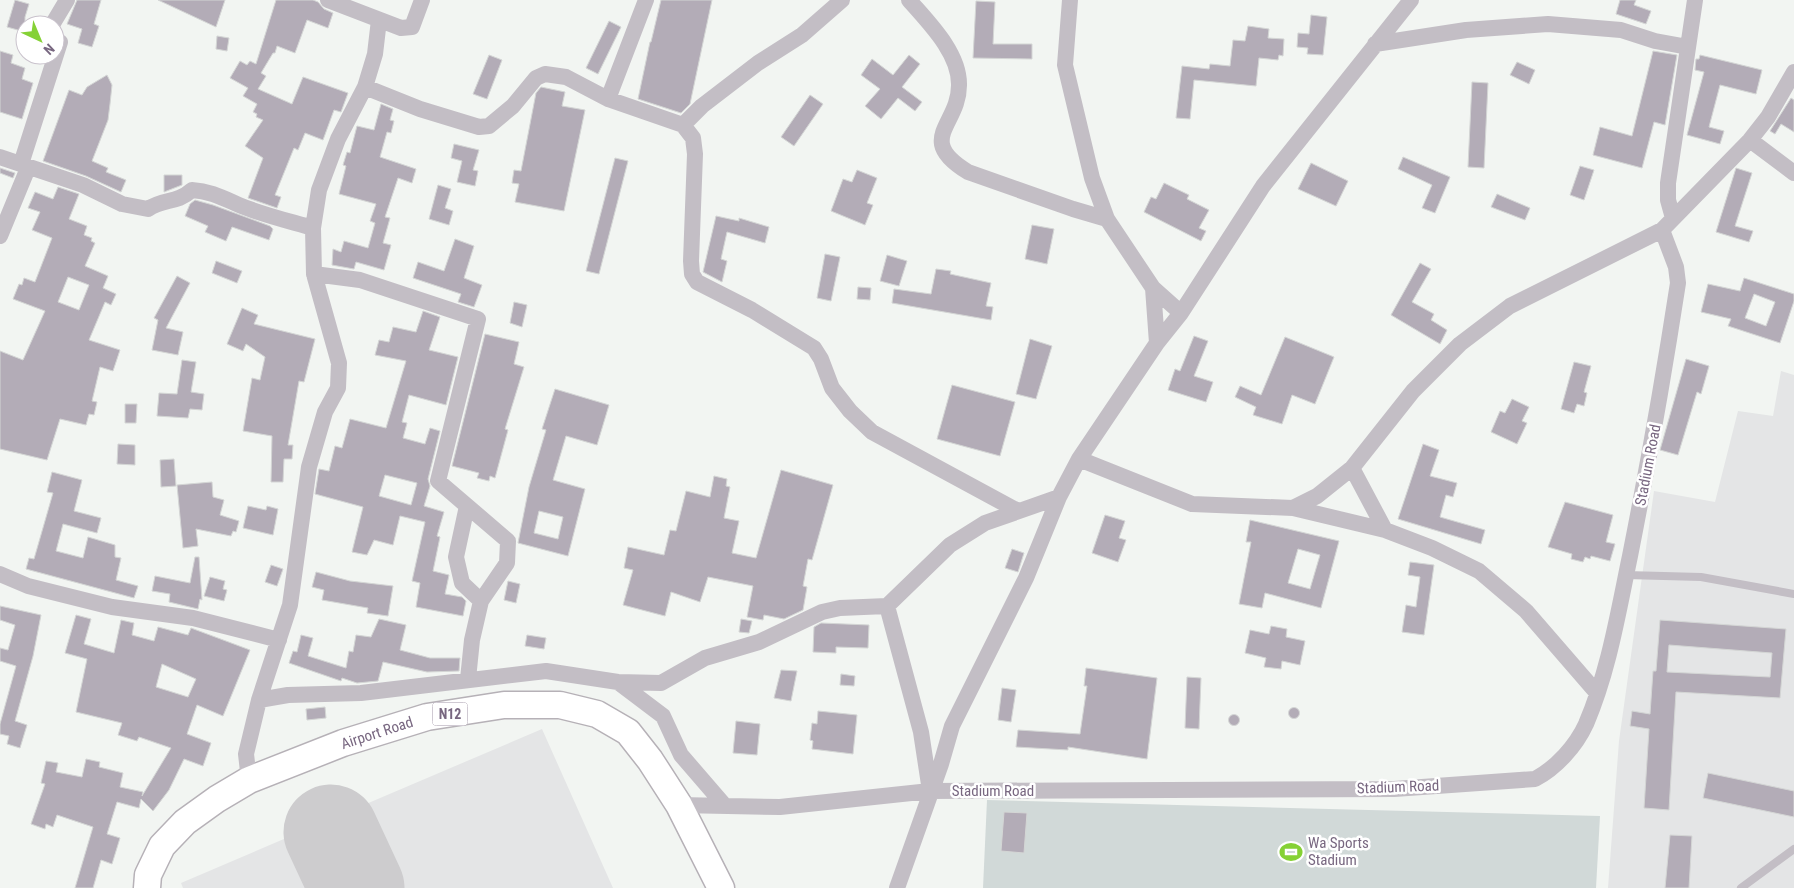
<svg xmlns="http://www.w3.org/2000/svg" width="1794" height="888" font-family="'Roboto Condensed',sans-serif">
	<style>
		.built { fill: #e4e5e6 }
		.garden { fill: #d1d9d8 }
		.lines { fill: none; stroke-linecap: round; stroke-linejoin: round }
		.runway { stroke: #cdccce; stroke-width: 95 }
		.building { fill: #b3acb7; stroke: #d4d6d5; fill-rule: evenodd }
		.trunk-casing { stroke: #b6b1b7; stroke-width: 29 }
		.service { stroke: #c3bec5; stroke-width: 8 }
		.minor { stroke: #c3bec5; stroke-width: 16 }
		.trunk { stroke: #fff; stroke-width: 26 }
		.labels { text-anchor: middle; stroke-width: 5; stroke-linejoin: round; paint-order: stroke }
		.shield { fill: #fff; stroke: #a095a6; stroke-width: 1 }
		.shield-label { font-size: 14px; font-weight: bold; fill: #786780 }
		.street-label { font-size: 15px; fill: #786780; stroke: #fff }
		.poi-label { font-size: 15px; fill: #786780; stroke: #fff; text-anchor: start }
	</style>
	<rect width="100%" height="100%" fill="#f2f5f2"/>
	<!-- built -->
	<path class="built" d="M1781 371 1794 375V888H1608L1619 741 1654 491 1715 502 1738 411 1773 416Z
		M542 729 613 888H183L181 883Z"/>
	<!-- garden -->
	<path class="garden" d="M987 800 1600 816 1596 888H983Z"/>
	<g class="lines">
		<!-- runway -->
		<path class="runway" d="M331 832 357 888"/>
	</g>
	<!-- building -->
	<path class="building" d="M15 0 29 4 25 17V32L7 27Z
		M77 0H101L94 24 99 26 92 47 78 43 82 29 67 24Z
		M158 0H225L216 27Z
		M276 0H313L318 2 324 9 333 13 328 28 307 20 295 53 277 46 275 53H273L261 73 266 76 258 89 292 104 303 77 348 93 341 112 334 110 323 140 305 133 298 150 294 148 275 195 281 197 277 208 248 198 263 158 245 146 263 120 256 117 257 114 253 112 257 104 243 96 248 88 230 78 240 61 247 65 250 61 256 64Z
		M661 0H712L690 104 681 113 638 99 650 42H651Z
		M1620 0H1636L1634 5 1651 11 1646 24 1616 14Z
		M976 1 995 2 993 44H1032V59L973 58Z
		M1311 15 1327 17 1323 55 1307 54 1308 48 1297 47 1298 33 1309 34Z
		M609 21 621 27 598 74 586 68Z
		M1248 26 1269 29 1268 38 1284 39 1283 56 1279 55 1278 60 1259 58 1256 86 1194 80 1190 119 1176 118 1182 66 1209 69 1210 64 1230 66 1233 40 1245 41Z
		M217 36 229 38 227 51 216 49Z
		M0 51 13 55 11 63 25 68 22 79 33 83 22 119 0 112Z
		M1653 51 1677 55 1665 125 1654 122 1642 168 1593 155 1600 127 1632 136Z
		M489 55 502 60 487 99 473 94Z
		M909 55 920 64 902 87 922 102 915 111 898 98 881 119 865 106 880 89 861 75 872 59 893 75Z
		M1700 55 1762 70 1756 94 1720 85 1709 127 1724 131 1720 144 1687 135 1704 72 1695 70 1696 59H1699Z
		M1517 62 1535 70 1529 84 1510 75Z
		M107 75 112 85 110 104 108 120 92 161 108 168 106 172 126 180 121 192 86 176 43 161 69 90 82 95 87 87Z
		M1472 82 1488 83 1484 168 1468 167Z
		M541 87 565 92 562 106 585 110 564 211 515 202 519 184 512 183 514 170 521 171 536 93Z
		M810 95 823 104 794 146 781 137Z
		M1791 98 1794 100V132L1781 124 1775 134 1770 131Z
		M381 104 393 109 390 120 394 121 391 133 387 132 380 157 416 169 412 183 398 178 385 217 390 218 383 243 391 245 384 270 356 262 354 269 332 265 333 249 341 252 344 241 368 248 375 223 370 221 376 204 339 194 346 166 343 165 347 152 350 153 357 126 374 130Z
		M454 144 479 150 473 170 478 171 475 186 457 182 462 161 451 158Z
		M1403 157 1450 177 1435 213 1422 208 1432 185 1398 169Z
		M615 158 628 161 599 274 586 271Z
		M1311 163 1348 181 1336 206 1298 189Z
		M1580 166 1594 170 1584 200 1570 195Z
		M0 168 15 173 13 178 0 173Z
		M1736 168 1752 173 1735 226 1753 231 1749 242 1716 232Z
		M857 170 877 178 867 203 873 205 865 225 831 211 843 179 852 182Z
		M164 175H182V185L164 192Z
		M1164 183 1189 195 1187 199 1209 210 1199 228 1206 231 1201 241 1144 212 1151 197 1156 199Z
		M438 185 451 189 445 208 453 211 449 225 429 219Z
		M58 187 79 194 69 219 87 226 84 235 92 238 91 241 95 243 85 266 108 276 103 288 116 294 111 305 105 302 89 340 120 350 113 371 100 367 92 401 97 402 94 415 89 414 86 425 60 419 47 460 0 449V351L23 360 45 311 13 299 19 284 22 285 24 278 35 282 52 238 32 230 40 212 28 208 35 192 53 199ZM68 277 89 285 79 310 58 302Z
		M1497 194 1530 208 1525 220 1491 207Z
		M195 200 213 205 270 226 273 229 269 240 232 227 226 241 205 232 208 226 185 216 190 204Z
		M716 216 739 221V218L769 227 765 243 727 232 721 259 727 261 722 282 703 272Z
		M1032 225 1054 229 1047 264 1025 259Z
		M455 239 474 246 464 278 482 285 474 307 458 302 461 294 413 278 418 262 444 271Z
		M825 254 840 257 831 301 817 298Z
		M887 255 907 261 899 286 880 281Z
		M216 261 242 271 237 283 212 273Z
		M1420 263 1431 269 1412 302 1434 314 1431 320 1447 330 1440 344 1391 315Z
		M936 269 951 271 950 274 991 283 986 306 993 307 991 320 892 303 894 289 931 294Z
		M177 276 190 283 166 328 183 332 178 355 152 350 158 320 154 318Z
		M1744 278 1794 294V301L1780 343 1728 326 1731 319 1701 312 1708 284 1740 291ZM1754 294 1775 302 1766 326 1745 318Z
		M858 287 871 288 870 300 857 299Z
		M514 302 527 305 522 327 510 323Z
		M242 308 258 315 254 324 315 339 304 382 299 381 288 445H293L292 459H284L283 482H271L272 436 243 431 252 378 260 380 265 357 246 344 243 351 227 344Z
		M423 311 440 317 429 350 458 357 446 405 409 395 402 422 407 423 403 438 425 444 430 428 440 431 428 479 430 486 424 506 444 512 437 536 440 537 433 571 449 575 445 594 462 597 466 601 463 616 416 607 420 583 412 581 425 522 400 516 393 545 374 540 367 555 352 552 363 507 315 494 319 469 329 471 335 446 342 448 350 419 386 428 406 361 375 355 379 340 389 342 393 327 416 332ZM385 475 417 483 411 505 379 496Z
		M485 334 519 342 514 364 524 367 505 429 508 430 495 478 490 476 489 481 477 478 479 473 452 466Z
		M1194 336 1208 341 1194 376 1213 382 1206 402 1168 390 1175 369 1180 371Z
		M1285 337 1334 357 1315 404 1292 395 1282 424 1253 415 1256 407 1235 397 1240 386 1261 395Z
		M1030 339 1052 346 1036 399 1016 394Z
		M1686 359 1709 366 1701 394 1697 392 1678 455 1660 450Z
		M182 360 196 362 191 392 204 394 202 410 190 409 188 418 157 416 159 393 177 394Z
		M1574 362 1591 366 1584 392 1587 393 1584 406 1577 404 1574 413 1561 409Z
		M952 385 1015 402 1000 456 937 439Z
		M555 389 609 405 597 445 566 436 553 480 585 489 568 556 518 543 529 487 546 430 542 429ZM539 511 563 517 558 539 534 533Z
		M1512 399 1529 407 1522 421 1527 423 1517 444 1491 432 1500 411 1505 413Z
		M125 404H137L136 423H125Z
		M118 444 135 445V465L117 464Z
		M1423 444 1439 450 1430 476 1457 483 1453 497 1446 495 1440 517 1485 530 1481 544 1398 519Z
		M174 459 176 486 161 487 160 460Z
		M781 470 833 485 812 560 808 559 803 586 807 587 803 610 784 619 764 615 763 620 747 617 753 586 708 577 700 602 671 592 665 616 623 605 633 570 624 568 628 547 664 555 670 530 676 531 686 491 710 497 714 476 727 479 726 486 730 487 724 518 739 521 732 553 756 558Z
		M52 472 82 480 74 511 101 518 97 533 63 524 56 551 83 558 88 537 115 545V557L121 558 116 580 138 586 134 598 26 569 29 558 34 559 53 493 47 492Z
		M212 482 213 497 224 500 220 515 239 521 236 532 233 531 231 536 196 529 198 546 183 548 177 485Z
		M1565 502 1613 515 1606 542 1615 544 1610 561 1591 556 1590 559 1585 557 1583 562 1571 559 1572 554 1548 547Z
		M248 506 266 510 267 506 278 509 273 535 243 528Z
		M1105 515 1125 521 1119 538 1126 540 1118 562 1092 553Z
		M1250 520 1339 541 1321 608 1265 593 1262 608 1239 604 1251 542H1246ZM1298 549 1320 555 1310 589 1288 583Z
		M1012 549 1024 553 1018 572 1005 568Z
		M195 557H199L202 600 200 599 198 609 169 602 170 594 152 591 155 576 190 583Z
		M1410 562 1434 565 1424 635 1402 632 1406 605 1416 607 1420 577 1408 575Z
		M271 565 283 569 277 586 265 582Z
		M316 572 350 581 393 586 388 616 367 613 368 608 322 600 324 590 312 587Z
		M210 577 225 581 223 589 227 590 224 601 204 596Z
		M508 581 520 584 516 603 504 600Z
		M0 606 41 615 33 656 15 721 27 725 20 748 7 744 9 736 0 734V724L16 666 0 661V648L8 650 15 625 0 620Z
		M76 615 91 619 84 644 114 653 121 620 134 623 132 635 154 641 158 627 188 635 191 628 250 650 223 716 197 705 187 734 211 743 203 766 184 759 169 790 153 811 141 799 139 808 117 802 107 834 120 838 112 864 101 860 93 888H75L93 827 57 815 53 827 46 824 45 829 31 824 45 784 41 783 46 761 58 763 56 772 82 777 86 759 100 762 99 767 123 773 120 787 143 792 142 796 171 748 139 737 137 741 118 735 122 723 76 712 87 659 65 653ZM162 664 196 679 188 697 156 687Z
		M379 619 406 625 400 650 430 658H460L459 671 427 672 383 662 378 681 357 683 342 678 341 681 289 663 293 651 297 652 301 635 313 638 308 656 346 668 349 651 353 652 356 635 371 637Z
		M741 619 752 621 749 633 739 632Z
		M1660 620 1786 629 1780 698 1676 692 1669 810 1644 808 1649 729 1630 726 1632 711 1650 714 1653 671H1656ZM1669 645 1772 653 1770 677 1667 672Z
		M821 623 869 625 868 648 836 647V653L813 652 814 627Z
		M1271 626 1287 629 1286 637 1305 641 1300 665 1282 661 1281 669 1264 667 1266 658 1245 653 1250 630 1269 634Z
		M527 635 546 638 544 649 525 646Z
		M1086 668 1157 678 1147 759 1068 747V750L1016 747 1018 730 1080 734 1087 686H1084Z
		M781 670 797 671 791 701 774 698Z
		M841 674 855 676 854 686 840 685Z
		M1187 677 1201 678 1199 729 1185 728Z
		M1002 688 1016 690 1011 722 998 720Z
		M325 707 326 718 307 720 306 709Z
		M1288.5 713a5.5 5.5 0 1 1 11 0a5.5 5.5 0 1 1-11 0Z
		M818 711 857 715 853 754 812 749 813 741 810 740 812 723 817 724Z
		M1228.5 720a5.5 5.5 0 1 1 11 0a5.5 5.5 0 1 1-11 0Z
		M736 721 760 724 757 755 733 753Z
		M1708 773 1794 791V817L1703 798Z
		M1004 812 1027 813 1024 853 1001 851Z
		M1670 835 1692 836 1689 888H1665Z"/>
	<g class="lines">
		<defs>
			<path id="trunk" d="M147 888 148 875 162 846 185 822 217 799 249 780 343 743 427 717 504 705H560L597 714 628 732 650 760 679 805 721 888"/>
		</defs>
		<!-- trunk casing -->
		<use href="#trunk" class="trunk-casing"/>
		<!-- service -->
		<path class="service" d="M1626 575 1701 577 1794 594
			M1741 888 1794 849"/>
		<!-- minor -->
		<path class="minor" d="M328 0 401 28 412 27 422 0
			M909 0C928 22 959 52 959 84 960 125 914 139 968 172L1073 209 1107 219
			M1070 0 1065 65 1092 178 1107 219 1153 288 1181 313
			M52 25 67 0
			M1375 44 1466 30 1548 24 1621 30 1655 41 1688 47
			M365 87 420 109 479 127 489 126 513 106 536 78 545 74 566 77 608 99 683 125 693 138 695 154 691 261 692 274 697 282 752 310 814 348 821 359 832 388 850 411 872 432 1018 511
			M608 99 646 0
			M683 125 702 106 758 63 802 35 842 0
			M1750 140 1794 173
			M0 157 83 185 122 204 148 209C165 198 176 204 192 190 210 191 223 198 239 205 263 215 289 221 313 228
			M21 164 60 42 55 41
			M1673 218 1668 200V183L1695 0
			M0 236 28 168
			M314 274 360 280 478 319 438 481 508 541 507 563 481 601 472 640 468 679
			M1153 288 1157 343
			M1079 459 1192 504 1293 508 1385 530 1432 548 1479 571 1526 611 1597 693
			M1352 468 1385 530
			M467 506 456 557 462 583 481 601
			M1293 508 1317 496 1352 468 1413 391 1460 344 1510 306 1662 230 1750 140 1768 117 1794 72
			M0 574 28 586 112 607 193 618 279 640
			M887 606 921 732 930 791
			M618 682 663 716 681 755 725 806
			M259 700 288 695 361 693 546 671 618 682 661 683 705 658 759 642 822 612 840 608 887 606 950 545 985 523 1059 497
			M249 780 246 754 259 700 290 605 309 467 325 412 338 388 339 363 314 274 313 228 319 190 338 139 365 87 375 54 379 20
			M679 805 780 807 930 791 1394 789 1535 779C1556 768 1576 746 1586 724 1609 670 1618 613 1630 556 1648 465 1664 374 1678 283L1676 267 1662 230
			M897 888 941 764 952 726 1026 578 1059 497 1079 459 1157 343 1181 313 1263 186 1411 0"/>
		<!-- trunk -->
		<use href="#trunk" class="trunk"/>
	</g>
	<!-- icons -->
	<defs>
		<symbol id="stadium-bare" viewBox="-9 -9 18 18"><path d="M0-5a6.5 5 0 1 0 0 10a6.5 5 0 1 0 0-10ZM-3.5-1.8h7v3.6h-7Z" fill="#85d135" stroke="#fff" stroke-width="2.5" paint-order="stroke"/></symbol>
	</defs>
	<g fill-rule="evenodd">
		<use href="#stadium-bare" x="1275" y="836" width="32" height="32"/>
	</g>
	<g class="labels">
		<!-- shield labels -->
		<rect class="shield" x="432.5" y="702.5" width="35" height="23" rx="4"/>
		<g class="shield-label">
			<text x="450" y="719">N12</text>
		</g>
		<!-- street labels -->
		<g class="street-label">
			<text transform="translate(1648 465) rotate(-79)" y="5">Stadium Road</text>
			<text transform="translate(377 733) rotate(-18)" y="5">Airport Road</text>
			<text transform="translate(1398 787) rotate(-2)" y="5">Stadium Road</text>
			<text x="993" y="796">Stadium Road</text>
		</g>
		<!-- poi labels -->
		<g class="poi-label">
			<text x="1308" y="848">Wa Sports<tspan x="1308" dy="17">Stadium</tspan></text>
		</g>
	</g>
	<!-- north arrow -->
	<g transform="translate(40 40) rotate(136)"><circle r="24" fill="#ffffff" stroke="#c9c2cc"/>
	<path d="M0-4L9 19L0 12L-9 19Z" fill="#85d135"/>
	<text y="-8" font-size="14" font-weight="bold" text-anchor="middle" fill="#786780">N</text>
	</g>
</svg>
